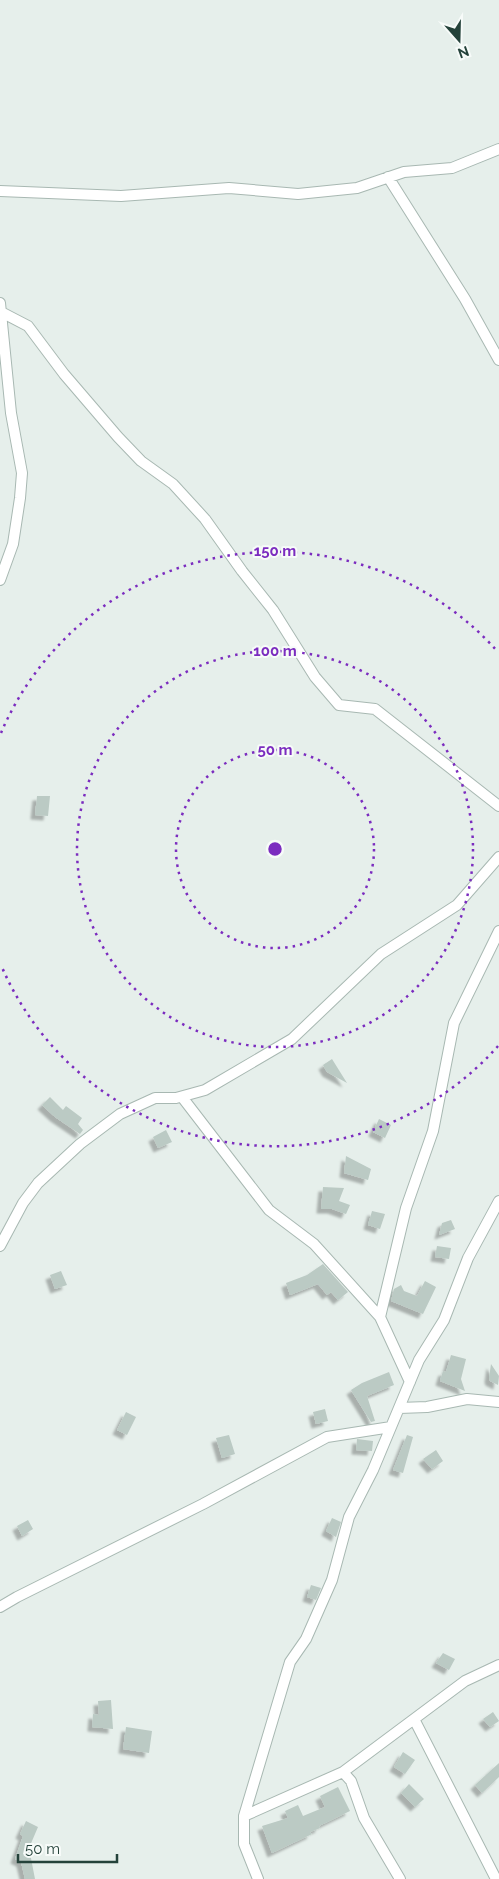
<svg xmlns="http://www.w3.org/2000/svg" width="499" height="1879" font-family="Raleway,sans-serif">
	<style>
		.building { fill: #bbcac4; filter: url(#shadow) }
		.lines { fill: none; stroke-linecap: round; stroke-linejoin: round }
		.minor-casing { stroke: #a8b8b2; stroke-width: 12 }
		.minor { stroke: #fff; stroke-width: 10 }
		.ring { fill: none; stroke: #7b2cbf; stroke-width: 2.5; stroke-dasharray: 2.5 5 }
		.centre { fill: #7b2cbf; stroke: #f7fbf9; stroke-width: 2.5 }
		.ring-label { font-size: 15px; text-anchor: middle; font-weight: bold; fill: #7b2cbf; stroke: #f7fbf9; stroke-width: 4; stroke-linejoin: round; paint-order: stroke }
	</style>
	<defs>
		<filter id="shadow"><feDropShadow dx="-4.5" dy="4.5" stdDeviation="1" flood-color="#0004"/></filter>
	</defs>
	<rect width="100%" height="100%" fill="#e6efeb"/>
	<!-- building -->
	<path class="building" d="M37 796H50L48 816 35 815Z
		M332 1059 347 1083 327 1072 323 1065Z
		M50 1097 63 1110 66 1106 82 1118 78 1124 83 1130 80 1134 55 1117 42 1105Z
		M379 1119 391 1125 385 1138 373 1132Z
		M166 1130 172 1142 158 1148 153 1137Z
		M346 1156 371 1169 368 1180 344 1173Z
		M323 1187 344 1188 339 1201 350 1205 346 1214 332 1209H321Z
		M372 1211 385 1214 380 1229 368 1225Z
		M451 1220 455 1229 439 1235 442 1223Z
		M437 1246 451 1248 449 1259 435 1257Z
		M323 1264 348 1292 338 1300 331 1292 327 1295 318 1284 290 1295 286 1283 307 1275Z
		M61 1271 67 1285 55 1289 50 1275Z
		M425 1281 436 1287 423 1314 391 1301 394 1289 401 1285 404 1291 417 1296Z
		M451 1355 466 1359 461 1379 465 1391 440 1381 443 1371 446 1372Z
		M491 1364 499 1376 498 1385 490 1381 489 1378Z
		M389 1372 394 1385 367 1396 375 1421 371 1422 351 1390 362 1383Z
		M325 1409 328 1421 316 1424 313 1412Z
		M126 1412 136 1417 127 1435 117 1430Z
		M229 1435 235 1454 222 1458 216 1438Z
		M407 1435 413 1437 403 1473 393 1470Z
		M357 1439 373 1441 372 1451 356 1450Z
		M436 1450 443 1461 432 1469 423 1459Z
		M332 1518 341 1522 336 1537 326 1531Z
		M28 1520 33 1529 22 1536 17 1526Z
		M311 1585 321 1588 316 1600 307 1597Z
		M443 1653 455 1659 449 1670 436 1663Z
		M111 1700 113 1729 92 1727 93 1714 99 1715 98 1701Z
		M493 1712 499 1721 490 1727 483 1719Z
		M126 1727 152 1731 149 1753 123 1749Z
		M403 1752 415 1760 405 1774 394 1767Z
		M499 1763V1777L482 1793 475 1785Z
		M409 1784 424 1799 415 1807 401 1793Z
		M338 1787 350 1811 319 1826 320 1828 310 1832 312 1834 272 1853 262 1826 288 1818 285 1811 298 1805 303 1816 325 1807 320 1796Z
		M26 1821 38 1827 29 1848 35 1879H25L21 1862 15 1859 23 1836 20 1834Z"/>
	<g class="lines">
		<defs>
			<path id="minor" d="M388 177 465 299 499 360
				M0 191 121 196 229 188 298 194 357 188 404 172 452 168 499 149
				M0 303 11 413 22 473 20 498 13 544 0 580
				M1 312 28 326 64 374 118 437 141 461 173 484 205 519 242 571 273 610 315 677 339 705 375 709 499 806
				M182 1097 269 1210 314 1244 380 1317
				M0 1246 23 1203 38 1183 80 1144 120 1114 155 1098H176L205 1090 292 1039 381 954 457 905 499 857
				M410 1382 380 1317 406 1208 433 1131 454 1023 499 931
				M399 1408 427 1407 467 1399 499 1402
				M0 1607 17 1597 203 1504 327 1437 391 1427
				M414 1719 496 1879
				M343 1772 351 1781 364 1818 400 1879
				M244 1816 343 1772 465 1681 499 1665
				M258 1879 244 1844V1816L290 1662 306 1639 332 1580 349 1517 373 1470 419 1360 444 1320 468 1258 499 1201"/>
		</defs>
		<!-- minor casing -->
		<use href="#minor" class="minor-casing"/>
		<!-- minor -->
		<use href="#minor" class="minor"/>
	</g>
	<!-- distance rings -->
	<g class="ring">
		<circle cx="275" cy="849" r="99"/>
		<circle cx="275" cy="849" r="198"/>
		<path d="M498 1046A298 298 0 0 1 1 965M1 733A298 298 0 0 1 498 652"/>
	</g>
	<circle cx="275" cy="849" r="8" class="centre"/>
	<g class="ring-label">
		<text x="275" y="556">150 m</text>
		<text x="275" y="656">100 m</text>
		<text x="275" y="755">50 m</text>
	</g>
	<!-- north arrow -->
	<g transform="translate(459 40) rotate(160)" stroke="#f7fbf9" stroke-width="4" paint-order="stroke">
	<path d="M0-4L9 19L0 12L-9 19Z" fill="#24423a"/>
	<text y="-8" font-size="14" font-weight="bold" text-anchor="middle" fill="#24423a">N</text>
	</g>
	<!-- scale -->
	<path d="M18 1854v8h99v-8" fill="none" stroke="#24423a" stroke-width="2.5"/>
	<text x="25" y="1854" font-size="15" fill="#24423a" stroke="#f7fbf9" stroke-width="4" paint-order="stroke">50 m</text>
</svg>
